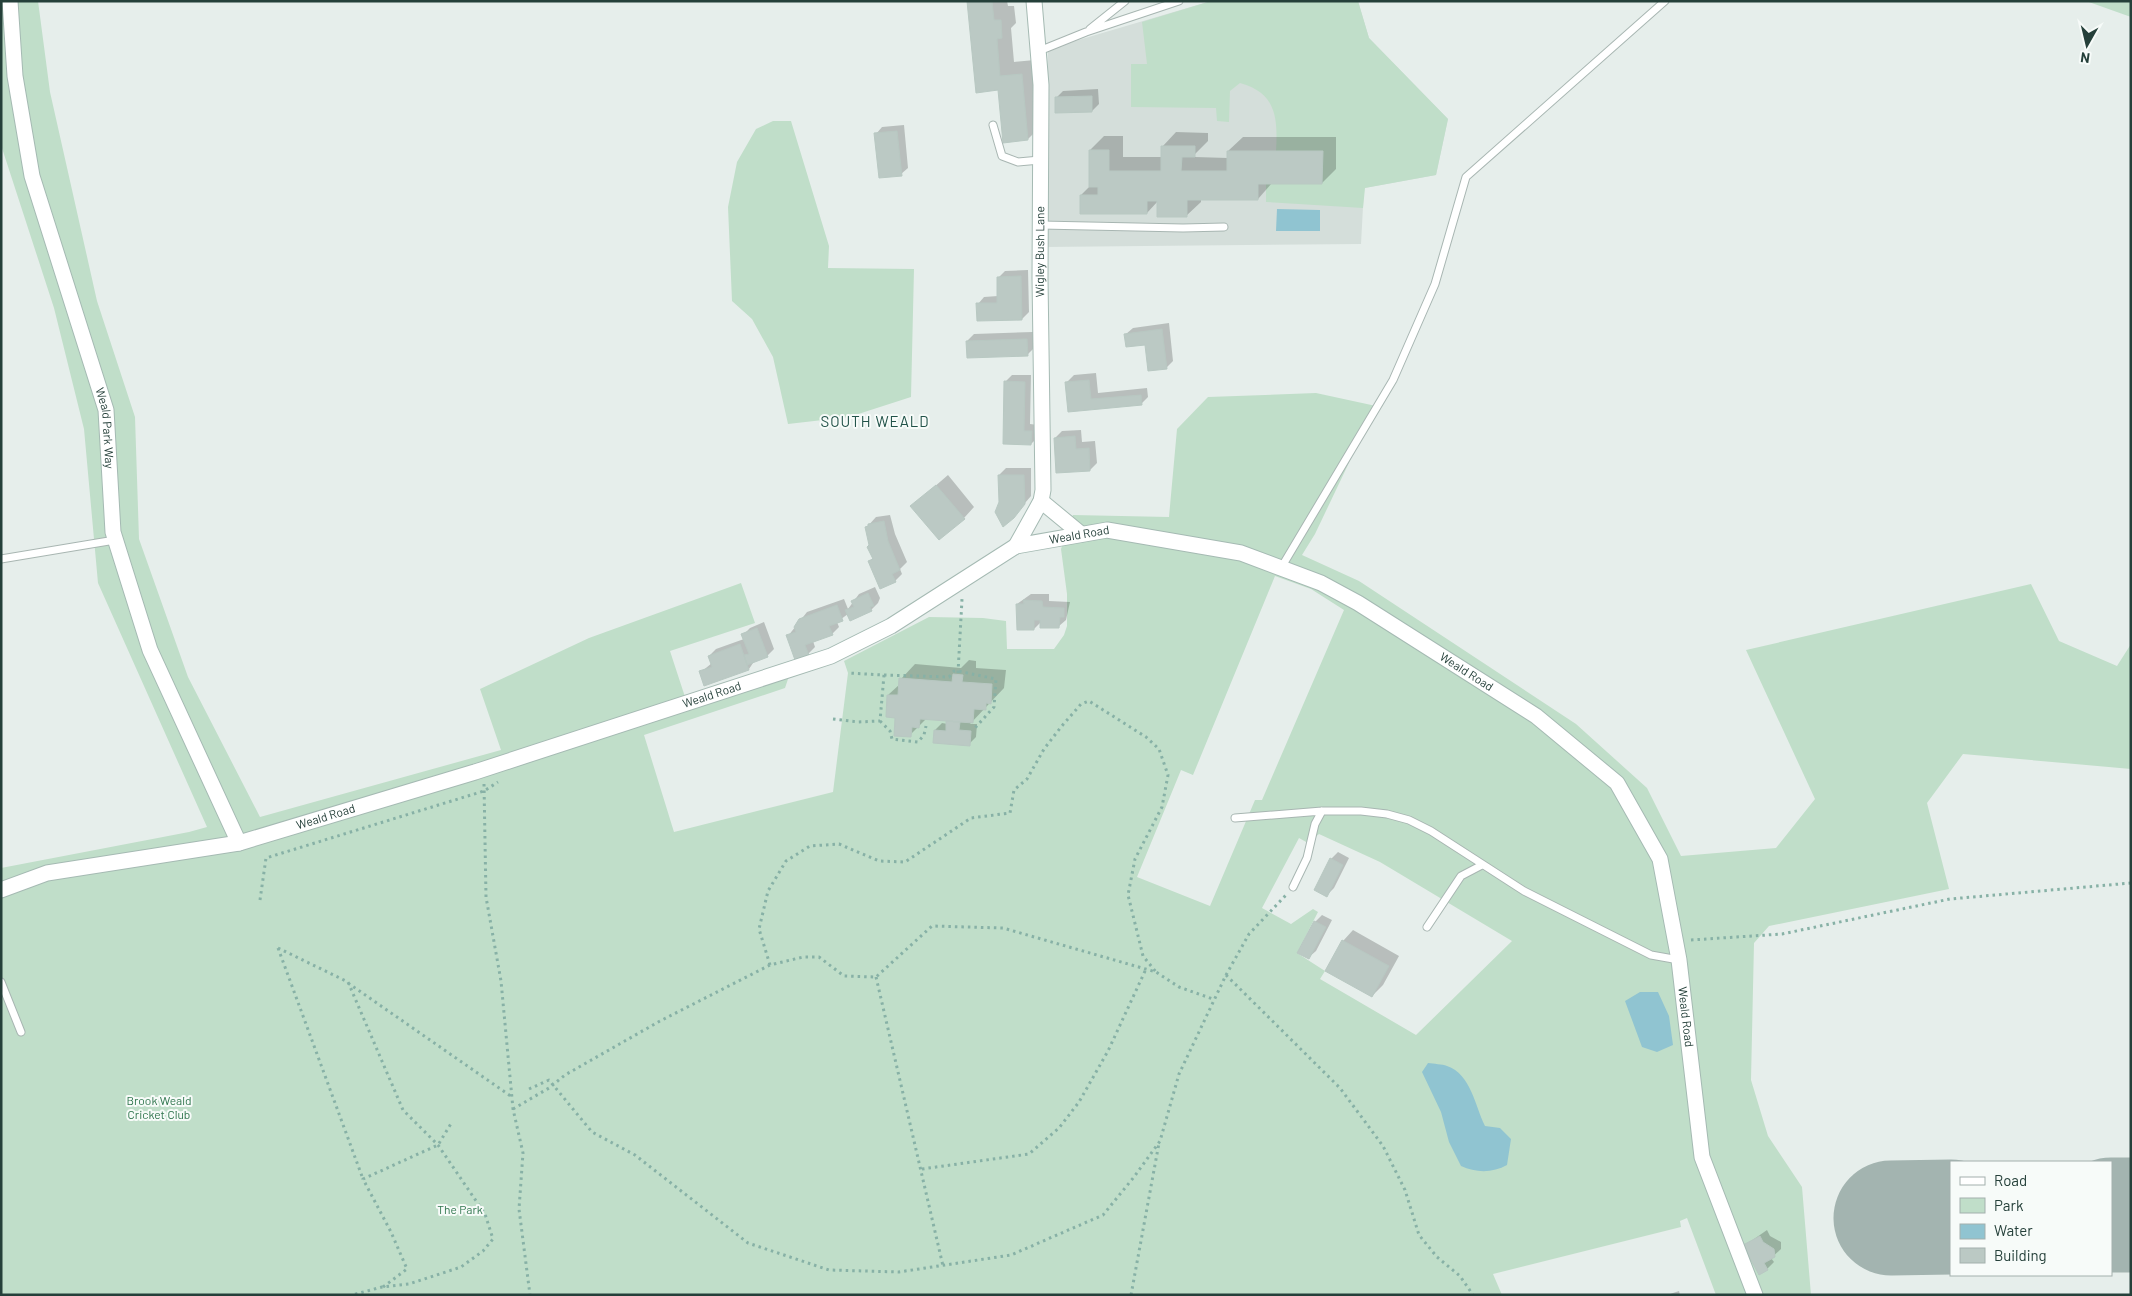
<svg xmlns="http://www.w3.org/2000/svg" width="2132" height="1296" font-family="Barlow,sans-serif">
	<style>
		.built { fill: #d4deda }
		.green { fill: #c0dec9; fill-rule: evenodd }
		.water { fill: #90c4d1 }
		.shadow { fill: #0003 }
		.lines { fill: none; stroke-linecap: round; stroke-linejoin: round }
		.runway { stroke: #a3b4b0; stroke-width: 115 }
		.building { fill: #bbc9c4; stroke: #b8c8c2 }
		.lane-casing { stroke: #a8b6b2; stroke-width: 9 }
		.secondary-casing { stroke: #a5bab3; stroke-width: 17 }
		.path { stroke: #87b1a6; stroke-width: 3; stroke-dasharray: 2.5 4; stroke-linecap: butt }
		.lane { stroke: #fff; stroke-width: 7 }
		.secondary { stroke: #fff; stroke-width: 15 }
		.labels { text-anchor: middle; stroke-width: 4; stroke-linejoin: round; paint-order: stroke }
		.street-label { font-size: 12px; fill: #25403a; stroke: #f7fbf9 }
		.park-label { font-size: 12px; fill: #30764e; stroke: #f7fbf9 }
		.quarter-label { font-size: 15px; letter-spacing: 1px; fill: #215248; stroke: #f7fbf9 }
	</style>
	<rect width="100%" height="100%" fill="#e6eeeb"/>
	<!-- built -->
	<path class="built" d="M1211 1H1358L1369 38 1448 119 1436 175 1364 188 1361 244 1044 247 1048 49Z"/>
	<!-- green -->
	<path class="green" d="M1 1H38L50 92 97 301 135 417 139 539 188 677 260 817 501 750 480 689 589 638 741 583 755 623 670 651 687 703 791 670 785 688 644 735 674 832 833 792 848 673 844 661 929 617 983 618 1006 621 1007 649H1054L1064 635 1067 626V594L1061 549 1073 515 1169 517 1177 429 1208 397 1316 393 1376 406 1315 534 1302 555 1359 581 1576 724 1647 788 1681 856 1776 848 1815 799 1746 650 2031 584 2059 641 2117 666 2131 644V769L1963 754 1927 803 1949 889 1769 926 1754 943 1751 1080 1768 1136 1802 1187 1811 1295H1716L1687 1218 1680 1221 1681 1227 1493 1274 1502 1295H1V868L189 832 207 827 98 583 84 429 54 308 1 145ZM1275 576 1311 589 1344 610 1262 800H1255L1210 906 1137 877 1181 770 1193 775ZM1319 834 1380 862 1512 941 1416 1035 1320 979 1325 971 1297 953 1318 912 1313 909 1291 924 1262 908 1299 838 1308 843Z
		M1211 1H1358L1369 38 1448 119 1436 175 1365 188 1363 208 1266 202V184H1322L1323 151H1276C1278 117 1276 93 1240 83L1230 91 1229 122 1217 121 1216 108 1131 107V64H1147L1142 22Z
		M2086 1H2131V17Z
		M773 121H791L829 246 828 268 914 269 911 397 849 417 788 424 773 357 752 319 732 301 728 207 737 162 756 129Z"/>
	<!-- water -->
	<path class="water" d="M1277 209 1320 210V231H1276Z
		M1640 992H1658L1669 1016 1673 1045 1657 1052 1642 1047 1625 1001Z
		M1428 1063C1434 1064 1442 1064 1447 1066 1471 1074 1475 1106 1485 1126L1500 1128 1511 1139 1507 1165C1493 1173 1476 1173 1461 1166L1449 1142 1441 1112 1422 1072Z"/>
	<!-- shadow -->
	<path class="shadow" d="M968 1H1007L1008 6H1014L1016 23 1011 28 1014 62 1035 60 1042 125 1028 139 999 89Z
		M1098 89 1099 104 1092 111 1056 98 1063 91Z
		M904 125 908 168 901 174 876 134 882 127Z
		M1176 132 1208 133V141L1195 154V157L1228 158V151L1243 137H1336V169L1322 183H1272L1258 199H1201V202L1186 216 1158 201 1147 213 1081 195 1090 186V150L1104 136H1123V157H1162V147Z
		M1028 270 1029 312 1022 319 978 304 984 297 998 296V278L1005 271Z
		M1169 323 1173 361 1166 368 1146 343 1126 334 1133 328Z
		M1033 332 1034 348 1027 355 967 341 974 334Z
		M1096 373 1098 393 1147 388 1148 397 1141 404 1069 411 1067 382 1074 375Z
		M1012 375H1031L1030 424 1038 425V437L1031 444 1004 443 1005 382Z
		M1081 430 1082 442 1095 441 1097 463 1090 470 1055 438 1062 431Z
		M1006 468H1031V496L1013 517 1000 502 999 475Z
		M948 475 974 507 964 518 912 506Z
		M890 515 895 534 907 562 900 569 902 574 895 581 870 561 874 557 866 528 876 517Z
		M875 587 880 598 878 603 871 610 848 614 837 622 839 627 832 634 813 641 815 647 808 654 788 636 807 612 844 599 848 609 859 594Z
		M1031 594H1049V601L1070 602 1066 620 1059 626 1042 621 1034 629 1017 604Z
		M764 622 774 649 767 656 755 660 749 669 705 685 701 672 712 663 709 656 716 649 744 639 743 635 750 628Z
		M969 660 976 661V668L1006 670 1004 688 970 724H977L976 737 969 744 935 730 942 723 948 724V720L927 718 910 735 897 717 888 695 900 684 901 679 915 664 961 668Z
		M1338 852 1349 858 1334 888 1327 895 1331 859Z
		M1322 915 1332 920 1316 951 1309 957 1315 922Z
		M1353 930 1399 956 1383 985 1372 996 1343 941Z
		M1767 1230 1770 1236 1781 1242V1249L1771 1258 1774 1262 1767 1269 1744 1246Z
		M1679 1291 1680 1295H1667Z"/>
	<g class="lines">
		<!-- runway -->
		<path class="runway" d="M2111 1215H2131
			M1891 1218 1951 1217"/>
	</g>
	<!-- building -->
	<path class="building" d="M967 1H992L994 20H1001L1002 38 997 39 1000 76 1022 74 1028 140 1003 143 998 90 976 93Z
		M1092 96V112L1055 113V97Z
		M897 131 902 176 879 178 874 133Z
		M1161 146H1195V157H1182L1181 171H1227V151H1323L1322 184H1258V200H1187V217H1157V201H1147V214H1080V195H1098V187H1089V150H1109V171H1161Z
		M1021 276 1022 320 977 321 976 303H997V277Z
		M1162 329 1167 369 1148 371 1145 345 1126 347 1124 334Z
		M1027 339 1028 356 967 358 966 341Z
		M1089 380 1091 399 1141 395 1142 405 1068 412 1065 382Z
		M1004 381 1025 382 1024 431H1032L1031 445 1003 444Z
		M1075 436 1076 449 1089 448 1090 471 1056 473 1054 438Z
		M998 475H1024L1025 504 1014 518 1003 527 995 512 999 502Z
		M936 485 965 519 939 540 910 506Z
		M884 521 888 541 900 570 892 574 896 582 880 589 868 561 873 559 867 547 869 545 865 527 868 526V524Z
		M868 593 874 606 870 607 872 611 850 621 845 610 854 607 851 601Z
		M1023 600 1042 601 1043 607 1064 608V617H1060L1059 628H1040V620H1034V630H1017L1016 604H1024Z
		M837 605 843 621 829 626 833 635 805 645 809 655 795 660 786 635 796 632 794 627 799 619Z
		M757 628 768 657 747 665 744 655 749 654 741 634Z
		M740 644 749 670 704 686 699 671 712 667 708 656Z
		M953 674 963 675 962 682 992 684 991 704 986 703V710L974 709 973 723 920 719 919 728 912 727 911 737 894 736 895 718 886 717 887 695H898L899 678 952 682Z
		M946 721 960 722 959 730 971 731 970 746 933 743 934 730 946 731Z
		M1330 858 1343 865 1327 897 1314 890Z
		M1314 921 1326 927 1309 959 1297 953Z
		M1342 940 1389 966 1372 997 1325 971Z
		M1760 1236 1763 1242 1774 1249 1775 1257 1764 1263 1768 1270 1759 1275 1743 1245Z"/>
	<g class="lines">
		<defs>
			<path id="lane" d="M1090 29 1125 1
				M1039 51 1086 32 1179 1
				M993 125 1002 156 1018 162 1040 160
				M1041 225 1183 228 1224 227
				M1 559 115 540
				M1281 568 1393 380 1435 284 1466 177 1665 1
				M1235 818 1322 811H1361L1387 814 1409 820 1431 831 1524 891 1651 955 1679 960
				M1293 887 1307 858 1315 824 1322 811
				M1427 927 1461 876 1482 865
				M1 982 21 1032"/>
			<g id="secondary">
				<path id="s1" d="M10 1 15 76 32 176 106 410 113 532 150 650 239 843"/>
				<path d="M1041 501 1081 534"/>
				<path id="s2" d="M1016 546 1041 501 1043 490 1040 278 1041 85 1034 1"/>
				<path id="s3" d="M1 890 47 873 239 843 475 772 831 656 891 626 1016 546 1107 530 1241 553 1321 583 1358 603 1536 716 1617 783 1660 859 1679 960 1702 1157 1755 1295"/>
			</g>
		</defs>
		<!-- lane casing -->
		<use href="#lane" class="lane-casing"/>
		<!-- secondary casing -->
		<use href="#secondary" class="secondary-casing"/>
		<!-- path -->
		<path class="path" d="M958 673 962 599
			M884 675 949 677 954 671H958L996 679 994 707 974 729
			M833 719 858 722 880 721 884 675 848 673
			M880 721 890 731 892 739 918 742 924 735 926 726
			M484 784 486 897 501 981 513 1109 523 1153 519 1209 530 1295
			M260 900 266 858 484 791 498 782
			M1691 940 1782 934 1950 899 2131 883
			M278 948 348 982 403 1110 438 1145 485 1214 493 1239 483 1251 461 1267 409 1284 382 1287 352 1295
			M278 948 363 1179
			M770 965 759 929 768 891 786 861 810 846 839 844 879 861 905 862 971 818 1010 813 1014 790 1027 779 1044 749 1061 727 1081 704 1089 701 1146 737 1159 749 1168 775 1162 807 1135 859 1128 895 1143 956 1156 972
			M1226 975 1340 1088 1383 1146 1405 1190 1419 1235 1437 1257 1460 1276 1473 1295
			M876 977 943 1266
			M348 983 512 1097
			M529 1089 549 1080 592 1132 635 1155 748 1243 829 1270 899 1272 1011 1255 1103 1215 1134 1177 1160 1141 1179 1074 1226 975 1249 934 1286 895
			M513 1109 549 1088 565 1075 660 1021 770 965 803 957H819L844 976 876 977 932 926 1003 928 1156 972 1179 987 1213 999
			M922 1169 1029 1154 1059 1128 1079 1102 1108 1051 1146 969
			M383 1287 407 1269 391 1232 363 1179 438 1145 452 1122
			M1131 1295 1159 1143"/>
		<!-- lane -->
		<use href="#lane" class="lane"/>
		<!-- secondary -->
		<use href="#secondary" class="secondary"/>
	</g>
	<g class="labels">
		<!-- street labels -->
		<g class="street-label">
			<text dy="4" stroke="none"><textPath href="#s2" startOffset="301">Wigley Bush Lane</textPath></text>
			<text dy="4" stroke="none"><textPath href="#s1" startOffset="440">Weald Park Way</textPath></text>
			<text dy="4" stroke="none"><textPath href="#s3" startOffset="1144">Weald Road</textPath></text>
			<text dy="4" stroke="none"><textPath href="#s3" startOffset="1564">Weald Road</textPath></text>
			<text dy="4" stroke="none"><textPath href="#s3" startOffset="739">Weald Road</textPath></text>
			<text dy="4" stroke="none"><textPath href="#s3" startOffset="334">Weald Road</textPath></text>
			<text dy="4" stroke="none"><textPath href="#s3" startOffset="1999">Weald Road</textPath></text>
		</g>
		<!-- park labels -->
		<g class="park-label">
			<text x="159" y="1105">Brook Weald<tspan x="159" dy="14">Cricket Club</tspan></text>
			<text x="460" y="1214">The Park</text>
		</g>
		<!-- quarter labels -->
		<g class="quarter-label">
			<text x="875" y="427">SOUTH WEALD</text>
		</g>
	</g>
	<!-- border -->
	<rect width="2132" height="1296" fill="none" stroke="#25403a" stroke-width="5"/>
	<!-- legend -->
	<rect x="1950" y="1161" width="162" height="115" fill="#f7fbf9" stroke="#a3b0ad"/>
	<rect x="1960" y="1177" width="25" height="8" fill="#ffffff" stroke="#a3b0ad"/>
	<text x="1994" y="1186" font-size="15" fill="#25403a">Road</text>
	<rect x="1960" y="1198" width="25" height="15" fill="#c0dec9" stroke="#a3b0ad"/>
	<text x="1994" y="1211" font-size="15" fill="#25403a">Park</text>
	<rect x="1960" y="1224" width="25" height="15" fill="#90c4d1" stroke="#a3b0ad"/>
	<text x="1994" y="1236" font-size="15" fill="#25403a">Water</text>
	<rect x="1960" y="1248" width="25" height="15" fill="#bbc9c4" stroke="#a3b0ad"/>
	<text x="1994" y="1261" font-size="15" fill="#25403a">Building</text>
	<!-- north arrow -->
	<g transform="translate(2087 45) rotate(188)" stroke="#f7fbf9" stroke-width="4" paint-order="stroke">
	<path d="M0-4L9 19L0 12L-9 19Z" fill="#25403a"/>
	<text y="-8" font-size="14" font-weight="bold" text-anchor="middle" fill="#25403a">N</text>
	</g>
</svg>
